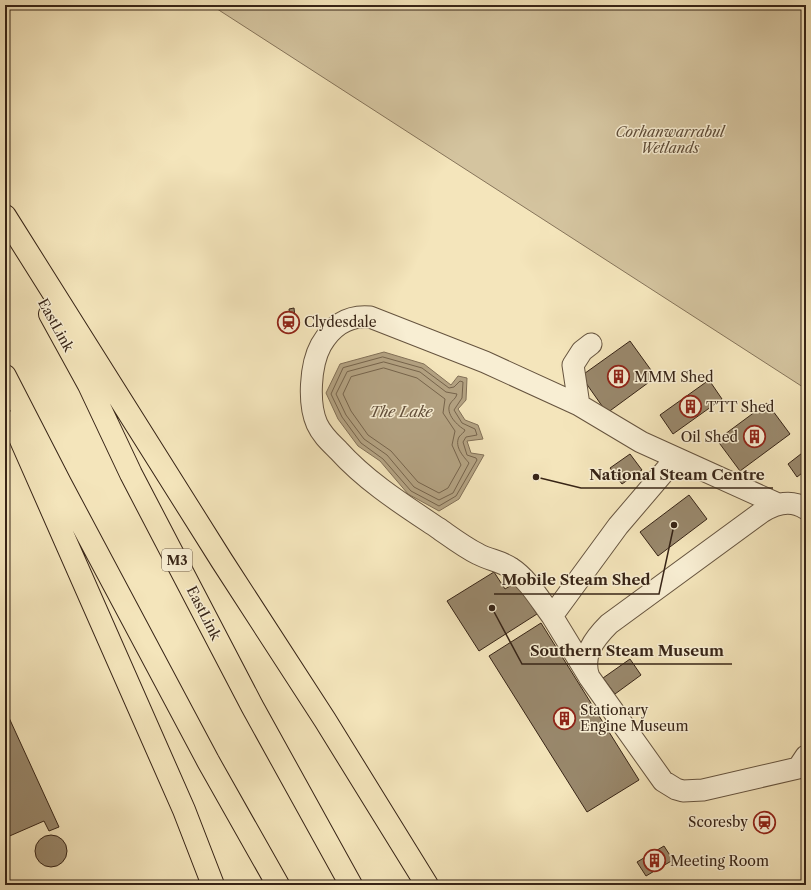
<svg xmlns="http://www.w3.org/2000/svg" width="811" height="890" font-family="'Libre Caslon Text',serif">
	<style>
		.green { fill: #d4c49f; stroke: #86745a }
		.water { fill: #b4a383; stroke: #827057 }
		.lines { fill: none; stroke-linecap: round; stroke-linejoin: round }
		.shore { stroke: #76644c; stroke-width: 1 }
		.building { fill: #99886c; stroke: #372416 }
		.minor-casing { stroke: #66543f; stroke-width: 23 }
		.highway-casing { stroke: #372416; stroke-width: 24 }
		.minor { stroke: #f8eed3; stroke-width: 21 }
		.highway { stroke: #f4e5bb; stroke-width: 22 }
		.labels { text-anchor: middle; stroke-width: 3; stroke-linejoin: round; paint-order: stroke }
		.shield { fill: #f8eed3; stroke: #71614f; stroke-width: 1 }
		.shield-label { font-size: 13px; font-weight: bold; fill: #372416 }
		.park-label { font-size: 14px; font-style: italic; fill: #5e4c38; stroke: #f8eed3 }
		.poi-label { font-size: 14px; fill: #372416; stroke: #f8eed3; text-anchor: start }
		.street-label { font-size: 14px; fill: #372416; stroke: #f8eed3 }
		.water-label { font-size: 15px; font-style: italic; fill: #63503c; stroke: #f8eed3 }
		.leader { fill: none; stroke: #372416; stroke-width: 1.5 }
		.callout-dot { fill: #372416; stroke: #f8eed3; stroke-width: 1.5 }
		.callout-label { font-size: 15px; text-anchor: middle; font-weight: bold; fill: #372416; stroke: #f8eed3; stroke-width: 3; stroke-linejoin: round; paint-order: stroke }
	</style>
	<rect width="100%" height="100%" fill="#f4e5bb"/>
	<filter id="stains"><feTurbulence type="fractalNoise" baseFrequency=".005" numOctaves="4"/><feColorMatrix values="0 0 0 0 .2 0 0 0 0 .09 0 0 0 0 .02 0 0 0 .5 -.17"/></filter>
	<radialGradient id="worn" r=".72"><stop offset=".6" stop-color="#630" stop-opacity="0"/><stop offset="1" stop-color="#630" stop-opacity=".3"/></radialGradient>
	<!-- green -->
	<path class="green" d="M211 5H806V389Z"/>
	<!-- water -->
	<path class="water" d="M384 352 424 364 451 385 458 376 467 378 466 400 458 409 465 420 478 425 483 439 467 441 471 453 484 455 459 499 439 511 408 494 380 461 358 446 338 419 326 393 340 364Z"/>
	<g class="lines">
		<!-- shore -->
		<path class="shore" d="M383 357 422 368 449 388 454 387 460 381 463 382 462 398 454 410 462 423 475 429 477 435 466 437 463 442 467 455 476 458 477 460 456 496 439 506 411 491 383 459 361 443 342 417 331 394 343 368Z
			M384 362 420 372 446 392 457 394C456 399 452 400 450 404 445 414 458 426 465 430 464 433 461 434 459 437 454 447 464 457 469 463L453 493 439 500 414 487 387 455 364 439 346 415 336 394 347 372Z
			M384 368 417 378 445 399 443 413 455 431 452 445 461 465 448 488 439 493 418 482 391 451 368 435 351 411 343 394 351 377Z"/>
	</g>
	<!-- building -->
	<path class="building" d="M294 308 295 317H290L289 309Z
		M630 341 656 377 607 413 581 376Z
		M709 380 722 399 673 434 660 415Z
		M767 403 790 434 740 471 717 440Z
		M806 450V470L797 477 788 464Z
		M630 454 642 470 622 484 610 468Z
		M689 495 707 519 658 556 640 532Z
		M494 572 505 589 517 582 537 614 479 651 447 601Z
		M541 623 639 780 587 812 489 656Z
		M630 659 641 675 615 694 603 678Z
		M5 709 59 827 49 831 44 821 5 838Z
		M764 817 770 821 764 829 759 825Z
		M35 851a16 16 0 1 1 32 0a16 16 0 1 1-32 0Z
		M664 846 673 860 646 876 637 862Z"/>
	<g class="lines">
		<defs>
			<path id="minor" d="M579 405 573 365 582 351 591 344
				M806 509C792 499 776 503 762 512L609 624C594 639 581 656 589 677L663 781 676 789 683 791 703 790 798 768 806 756
				M552 616C540 600 528 579 511 568 501 561 489 560 478 554 464 547 451 537 438 528 402 504 367 482 338 450 330 442 322 435 317 424 308 404 310 365 321 345 332 326 348 315 370 317L485 362 579 405 641 442 778 504
				M588 675 552 616 618 526 676 458"/>
			<path id="highway" d="M5 216 222 561 325 720 427 885
				M50 314 89 385 131 474 252 706 351 885
				M5 376 60 483 208 761 278 885
				M13 422 184 810 213 885"/>
		</defs>
		<!-- minor casing -->
		<use href="#minor" class="minor-casing"/>
		<!-- highway casing -->
		<use href="#highway" class="highway-casing"/>
		<!-- minor -->
		<use href="#minor" class="minor"/>
		<!-- highway -->
		<use href="#highway" class="highway"/>
	</g>
	<!-- icons -->
	<defs>
		<symbol id="station-ring" viewBox="-11 -11 22 22"><circle r="9.5" fill="#f8eed3" stroke="#8f2418" stroke-width="1.5"/><path d="M-3-6H3Q5-6 5-4V2Q5 4 3 4L4.5 6H3L1.5 4h-3L-3 6H-4.5L-3 4Q-5 4-5 2V-4Q-5-6-3-6ZM-3.5-4v3h7v-3ZM-3.5 1v1.5H-2V1ZM2 1v1.5H3.5V1Z" fill="#8f2418"/></symbol>
		<symbol id="building-ring" viewBox="-11 -11 22 22"><circle r="9.5" fill="#f8eed3" stroke="#8f2418" stroke-width="1.5"/><path d="M-4-6H4V6H1V3H-1V6H-4ZM-2.5-4.3h1.7v1.8h-1.7ZM.8-4.3h1.7v1.8H.8ZM-2.5-1h1.7V.8h-1.7ZM.8-1h1.7V.8H.8Z" fill="#8f2418"/></symbol>
	</defs>
	<g fill-rule="evenodd">
		<use href="#station-ring" x="276" y="310" width="25" height="25"/>
		<use href="#building-ring" x="606" y="364" width="25" height="25"/>
		<use href="#building-ring" x="678" y="394" width="25" height="25"/>
		<use href="#building-ring" x="742" y="424" width="25" height="25"/>
		<use href="#building-ring" x="552" y="706" width="25" height="25"/>
		<use href="#station-ring" x="752" y="810" width="25" height="25"/>
		<use href="#building-ring" x="642" y="848" width="25" height="25"/>
	</g>
	<g class="labels">
		<!-- shield labels -->
		<rect class="shield" x="162" y="549" width="30" height="22" rx="3"/>
		<g class="shield-label">
			<text x="177" y="565">M3</text>
		</g>
		<!-- park labels -->
		<g class="park-label">
			<text x="670" y="137">Corhanwarrabul<tspan x="670" dy="16">Wetlands</tspan></text>
		</g>
		<!-- poi labels -->
		<g class="poi-label">
			<text x="304" y="327">Clydesdale</text>
			<text x="634" y="382">MMM Shed</text>
			<text x="706" y="412">TTT Shed</text>
			<text x="738" y="442" text-anchor="end">Oil Shed</text>
			<text x="580" y="715">Stationary<tspan x="580" dy="16">Engine Museum</tspan></text>
			<text x="748" y="827" text-anchor="end">Scoresby</text>
			<text x="670" y="866">Meeting Room</text>
		</g>
		<!-- street labels -->
		<g class="street-label">
			<text transform="translate(56 325) rotate(61)" y="5">EastLink</text>
			<text transform="translate(204 613) rotate(63)" y="5">EastLink</text>
		</g>
		<!-- water labels -->
		<g class="water-label">
			<text x="401" y="417">The Lake</text>
		</g>
	</g>
	<!-- callouts -->
	<path class="leader" d="M536 477L581 488H773M674 525L659 594H494M492 608L522 664H732"/>
	<g class="callout-dot">
		<circle cx="536" cy="477" r="4"/>
		<circle cx="674" cy="525" r="4"/>
		<circle cx="492" cy="608" r="4"/>
	</g>
	<g class="callout-label">
		<text x="677" y="480">National Steam Centre</text>
		<text x="576" y="585">Mobile Steam Shed</text>
		<text x="627" y="656">Southern Steam Museum</text>
	</g>
	<!-- margin -->
	<rect width="811" height="890" fill="none" stroke="#f4e5bb" stroke-width="20"/>
	<rect x="6" y="6" width="799" height="878" fill="none" stroke="#372416" stroke-width="2"/>
	<rect x="10" y="10" width="791" height="870" fill="none" stroke="#372416"/>
	<rect width="100%" height="100%" filter="url(#stains)"/>
	<rect width="100%" height="100%" fill="url(#worn)"/>
</svg>
